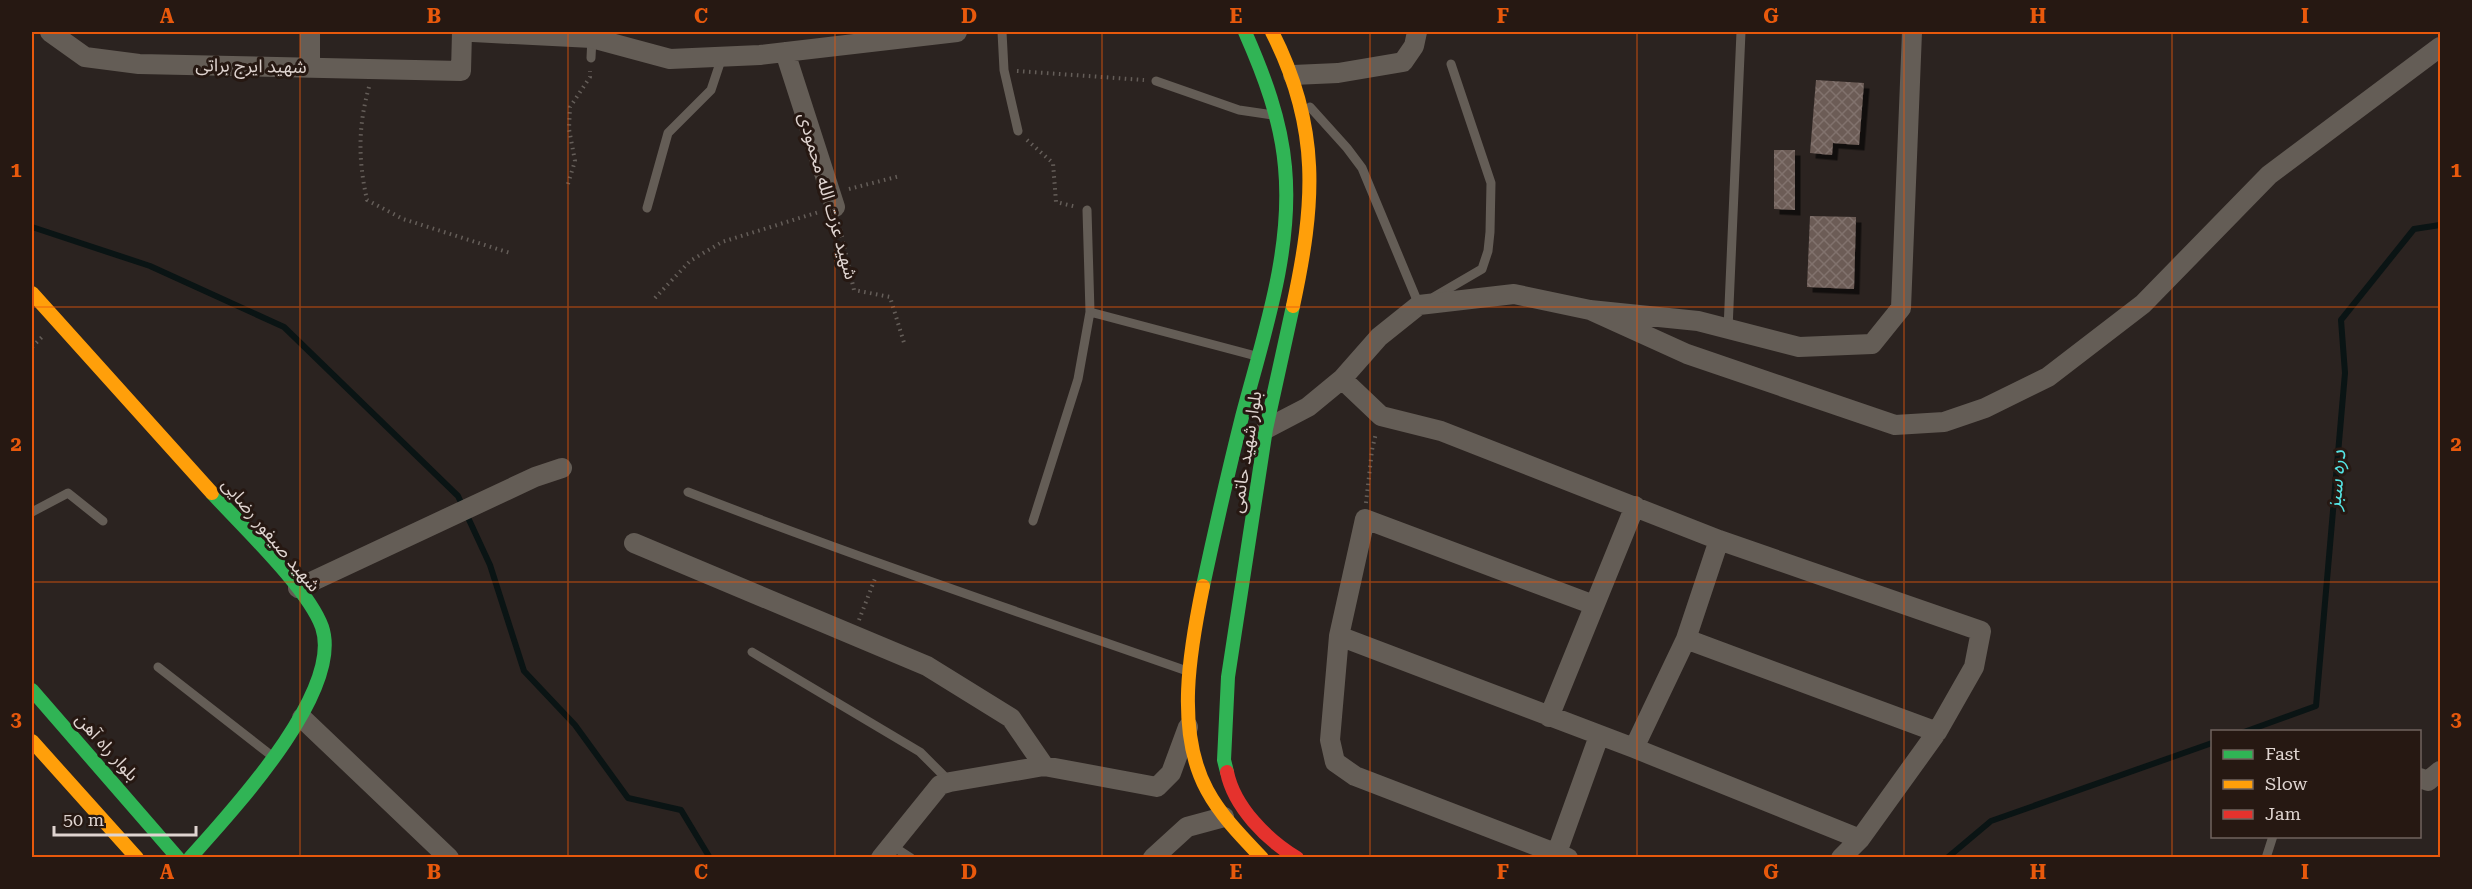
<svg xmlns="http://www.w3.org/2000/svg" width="2472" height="889" font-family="'Roboto Serif','Noto Sans Arabic',serif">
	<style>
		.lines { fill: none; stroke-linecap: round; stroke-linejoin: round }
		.stream { stroke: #0a1414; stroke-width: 6 }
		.building { fill: url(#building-cross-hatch); filter: url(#shadow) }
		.path { stroke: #655e59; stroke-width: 4; stroke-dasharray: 1.5 4.5; stroke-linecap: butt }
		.lane { stroke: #645d56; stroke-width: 9 }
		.street { stroke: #645d56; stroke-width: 20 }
		.fast { stroke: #30b455; stroke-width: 14 }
		.slow { stroke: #ff9f0a; stroke-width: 14 }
		.jam { stroke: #e5322d; stroke-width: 14 }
		.grid { fill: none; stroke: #e8590c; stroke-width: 1.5; stroke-opacity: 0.55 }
		.labels { text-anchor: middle; stroke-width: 6; stroke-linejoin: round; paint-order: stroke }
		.street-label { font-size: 18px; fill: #dfd4d0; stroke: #261812 }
		.water-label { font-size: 20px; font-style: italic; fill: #55e5e5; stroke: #261812 }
		.neatline { fill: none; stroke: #e8590c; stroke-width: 2 }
		.grid-label { font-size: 20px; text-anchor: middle; font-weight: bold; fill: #e8590c }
	</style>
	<defs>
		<pattern id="building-cross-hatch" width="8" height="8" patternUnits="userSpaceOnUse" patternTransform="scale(1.5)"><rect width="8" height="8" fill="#6c5c56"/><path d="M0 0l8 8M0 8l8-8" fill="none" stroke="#81726d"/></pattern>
		<filter id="shadow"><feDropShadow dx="5.5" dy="5.5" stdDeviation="0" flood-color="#0009"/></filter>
	</defs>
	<rect width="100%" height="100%" fill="#2b2320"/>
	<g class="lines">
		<!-- stream -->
		<path class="stream" d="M32 227 150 266 284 327 458 496 490 565 524 671 575 725 628 798 681 810 710 858
			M2244 732 2316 706 2345 373 2341 320 2414 229 2440 225
			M1947 858 1991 821 2212 743"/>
	</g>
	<!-- building -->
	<path class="building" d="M1816 80 1864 83 1859 145 1833 143 1832 155 1810 153Z
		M1774 150H1795V210L1774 209Z
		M1810 216 1856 217 1854 289 1807 287Z"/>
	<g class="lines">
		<!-- path -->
		<path class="path" d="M1017 71 1144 80
			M369 87C358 127 358 159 367 200L403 219 510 253
			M1027 140 1053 163 1056 202 1077 207
			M568 184 575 161 569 129 570 107 590 77V71
			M849 189 900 176
			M839 224 854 290 890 297 905 346
			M655 298 690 261 722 242 819 212
			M32 347 42 337
			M1366 503 1372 450 1376 433
			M859 620 876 576"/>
		<!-- lane -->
		<path class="lane" d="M1002 32 1004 70 1018 131
			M591 58 592 37
			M1156 81 1239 110 1273 115
			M1310 107 1347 148 1362 168 1419 305
			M647 208 668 133 711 90 722 57
			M1434 297 1482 269 1488 251 1490 232 1491 183 1451 64
			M1090 312 1256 356
			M1728 329 1741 32
			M688 492C853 556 1021 613 1187 671
			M32 512 68 493 103 521
			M1033 521 1078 379 1090 312 1087 210
			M752 652 920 752 950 782
			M158 667 272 756
			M891 845 911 858
			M2266 858 2273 836"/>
		<!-- street -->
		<path class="street" d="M50 32 85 57 139 64 461 71 462 32
			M473 32 592 38 670 59 760 55 957 32
			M785 52 835 207
			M310 67V32
			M1293 75 1338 73 1403 62 1414 46 1417 32
			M1590 310 1687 354 1895 425 1944 422 1985 408 2048 377 2143 304 2269 175 2440 47
			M1342 379 1381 416 1441 431 1719 540 1981 631 1974 667 1937 732 1860 839 1841 858
			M1266 429 1308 407 1342 379 1379 337 1419 305 1514 294 1590 310 1698 321 1799 347 1872 344 1901 308 1912 32
			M634 543 927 666 1011 718 1044 766
			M298 588 535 477 562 468
			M1339 636 1634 748 1860 839
			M1686 639 1937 732
			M1549 717 1635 506
			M302 718 449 858
			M1634 748 1686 639 1719 540
			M2420 778 2428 781 2440 771
			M881 858 940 785 950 782 1044 766 1157 787 1171 773 1188 727
			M1153 858 1187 827 1224 817
			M1555 858 1599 736
			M1568 858 1355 776 1335 762 1330 740 1339 636 1365 519 1594 605"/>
		<!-- fast -->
		<path class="fast" d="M1203 586C1215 530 1228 473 1242 417 1263 337 1293 251 1285 167 1281 120 1264 75 1245 32
			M32 690 178 858
			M1227 772 1224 760 1228 677 1266 429 1293 306
			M190 858C230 813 344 692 322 627 308 588 242 526 212 493"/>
		<!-- slow -->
		<path class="slow" d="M1272 32C1321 128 1315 204 1293 306
			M32 293 212 493
			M1203 586C1190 649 1175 731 1207 790 1221 816 1242 837 1262 858
			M32 741 137 858"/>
		<!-- jam -->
		<path class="jam" d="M1227 772C1234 807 1267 840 1297 858"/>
	</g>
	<!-- grid -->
	<path class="grid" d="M300 32V858M568 32V858M835 32V858M1102 32V858M1370 32V858M1637 32V858M1904 32V858M2172 32V858M32 307H2440M32 582H2440"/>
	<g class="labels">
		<!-- street labels -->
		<g class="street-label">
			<text transform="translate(251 66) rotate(1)" y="6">شهید ایرج براتی</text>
			<text transform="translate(828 196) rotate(74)" y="6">شهید عزت الله محمودی</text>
			<text transform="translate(1246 452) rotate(-81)" y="6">بلوار شهید حاتمی</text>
			<text transform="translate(271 535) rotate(50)" y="6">شهید صیفور رضایی</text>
			<text transform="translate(107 747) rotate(48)" y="6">بلوار راه آهن</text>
		</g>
		<!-- water labels -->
		<g class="water-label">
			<text transform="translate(2336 480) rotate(-85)" y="7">دره سبز</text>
		</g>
	</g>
	<!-- border -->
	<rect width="2472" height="889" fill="none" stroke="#261812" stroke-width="66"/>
	<!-- legend -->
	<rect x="2211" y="730" width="210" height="108" fill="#261812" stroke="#70635e" stroke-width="1.5"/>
	<rect x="2223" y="750" width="30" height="9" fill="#30b455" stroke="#70635e" stroke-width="1.5"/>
	<text x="2265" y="760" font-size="18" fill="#dfd4d0">Fast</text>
	<rect x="2223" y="780" width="30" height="9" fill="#ff9f0a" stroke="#70635e" stroke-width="1.5"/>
	<text x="2265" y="790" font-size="18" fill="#dfd4d0">Slow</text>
	<rect x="2223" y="810" width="30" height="9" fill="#e5322d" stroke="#70635e" stroke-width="1.5"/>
	<text x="2265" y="820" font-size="18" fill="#dfd4d0">Jam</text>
	<!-- scale -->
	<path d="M54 826v9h142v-9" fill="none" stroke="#dfd4d0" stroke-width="3"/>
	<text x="63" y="826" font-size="18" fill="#dfd4d0" stroke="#261812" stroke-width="4.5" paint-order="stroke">50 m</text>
	<rect x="33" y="33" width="2406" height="823" class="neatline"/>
	<g class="grid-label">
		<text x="167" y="23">A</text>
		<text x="434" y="23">B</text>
		<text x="701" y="23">C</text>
		<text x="969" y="23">D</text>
		<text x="1236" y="23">E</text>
		<text x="1503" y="23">F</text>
		<text x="1771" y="23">G</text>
		<text x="2038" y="23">H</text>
		<text x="2305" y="23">I</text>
		<text x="16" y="177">1</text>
		<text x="2456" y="177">1</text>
		<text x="16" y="451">2</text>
		<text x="2456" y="451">2</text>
		<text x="16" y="726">3</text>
		<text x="2456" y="726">3</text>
		<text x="167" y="879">A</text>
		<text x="434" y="879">B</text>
		<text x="701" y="879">C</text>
		<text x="969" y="879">D</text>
		<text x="1236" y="879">E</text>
		<text x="1503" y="879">F</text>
		<text x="1771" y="879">G</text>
		<text x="2038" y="879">H</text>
		<text x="2305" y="879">I</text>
	</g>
</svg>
